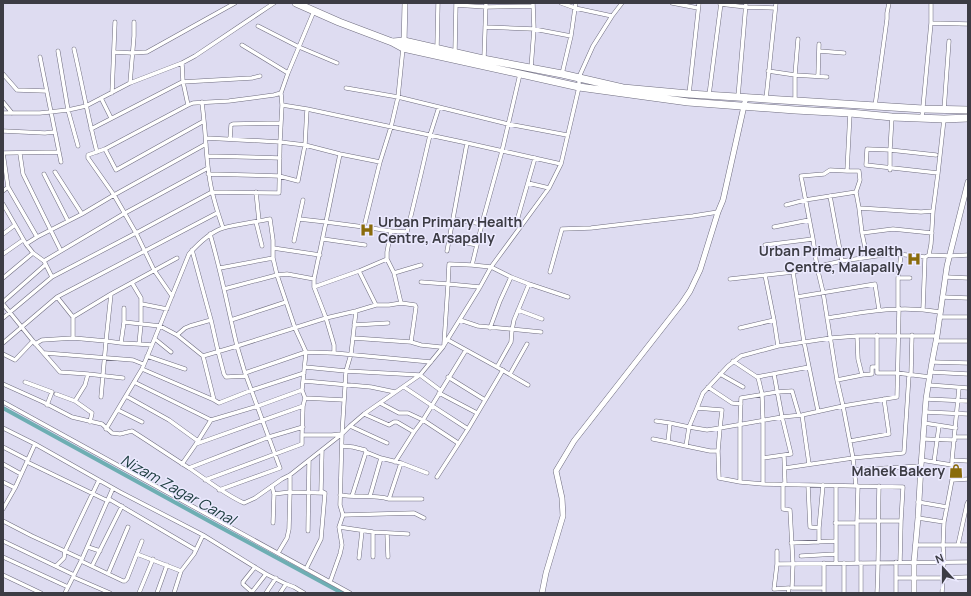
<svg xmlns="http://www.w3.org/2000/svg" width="971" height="596" font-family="Manrope,sans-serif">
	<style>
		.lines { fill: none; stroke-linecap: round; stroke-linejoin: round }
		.canal { stroke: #6eaeb3; stroke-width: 4 }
		.street-casing { stroke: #6f6d7f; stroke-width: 4.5 }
		.secondary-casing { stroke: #6f6d7f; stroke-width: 6 }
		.highway-casing { stroke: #6f6d7f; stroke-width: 8 }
		.street { stroke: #fff; stroke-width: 3.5 }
		.secondary { stroke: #fff; stroke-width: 5 }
		.highway { stroke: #fff; stroke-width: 7 }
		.labels { text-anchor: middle; stroke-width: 3; stroke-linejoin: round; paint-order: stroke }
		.poi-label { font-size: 14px; font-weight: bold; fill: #3c3c44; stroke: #ebe9fe; text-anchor: end }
		.water-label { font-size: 15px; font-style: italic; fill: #193a3c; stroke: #ebe9fe }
	</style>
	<rect width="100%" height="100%" fill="#dedcf1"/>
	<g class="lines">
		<!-- canal -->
		<path class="canal" d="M3 408 218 526 342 593"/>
		<defs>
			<path id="street" d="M561 3 575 8 612 16
				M672 3 698 8
				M720 4 746 7 775 8
				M456 5 486 7 533 6
				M931 23 968 24
				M258 26 299 47 337 63
				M485 27 534 29 571 36
				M242 45 288 73
				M437 48 438 3
				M74 49C82 83 88 118 97 152
				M58 51 68 110 78 146
				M819 51 844 53
				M114 52 132 53 147 52 235 3
				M455 52 456 3
				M40 57 61 162
				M484 58 486 3
				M182 63 183 82 188 105
				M531 68 534 29 533 3
				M768 71 795 75 827 77
				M3 74 17 90 46 91
				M562 74 571 36 575 8 576 3
				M818 76 819 44
				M130 83 134 36V22
				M346 88 398 97 508 124 567 135
				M112 93 115 22
				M689 94 699 3
				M709 95 721 3
				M738 97 746 3
				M101 98 111 118
				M766 99 776 3
				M795 101V75L798 39
				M3 102 12 113
				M282 105 307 109 467 143 561 164
				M875 106 887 19V13L889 3
				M944 110 949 41
				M3 113H40L68 110 86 106 130 83 182 63 195 56 274 3
				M850 113 847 171 830 170 824 174 801 176 813 239 817 267 823 292 837 380 843 406 897 397 899 308
				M922 117 931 23V3
				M944 119 938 173 933 211 931 244 929 255 950 256 968 255
				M204 121C206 139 206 156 209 174 211 193 217 211 223 228
				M91 129 182 82 252 78 260 76
				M3 131 45 133 54 132
				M206 138 280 142 282 105 281 93
				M230 139 231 125 233 124 281 123
				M105 149 116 170 204 121 202 102
				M3 153 8 187 37 237 82 214 114 195 206 144
				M3 153 59 152
				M20 154 23 174 61 251
				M340 154 326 222 364 227 391 231 407 232 421 174 430 135 439 107
				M936 155 890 150 867 149 866 165 938 173
				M207 156 280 158
				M890 170V150L892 117
				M55 172 82 214
				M44 174 68 221
				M208 174 279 176 298 181 305 145 307 109
				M528 183 549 188
				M3 191 8 187
				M256 192 259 221
				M856 192 859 208 921 212 933 211
				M830 196 842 261
				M3 204 26 244 33 253 44 261 52 277
				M786 205 805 200 856 192 860 180 859 171H847
				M859 208 862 233 867 257
				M299 219 326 222 314 279V287L326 318 356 311 376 305 359 271 387 259V252L391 231
				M453 219 482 224
				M256 222 262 246
				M364 227 380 162 391 127 398 97 403 48
				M520 227 518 222V217L535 158
				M774 227 809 220
				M862 233 893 229 932 233
				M3 234 15 225
				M323 239 365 245
				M449 239 477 245
				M294 241 303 200
				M26 244 37 237
				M765 245 813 239
				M273 248 320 255
				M447 251 467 143
				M3 254 23 240
				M387 259 394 273 421 265
				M44 261 125 213 208 168
				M472 265 484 216 502 151 520 74
				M220 268 273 258
				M550 272 562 229 591 228 693 216 718 212
				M394 273 401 303
				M765 275 774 320 778 346
				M946 277 968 278
				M3 278 33 253
				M898 278H910
				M314 279 287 274 277 275 295 328 306 352 302 390 305 398 303 406 302 435H332L341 434
				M730 279 793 272 842 261 883 255 897 254 925 257 929 255
				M421 282 448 284 449 264 472 265 491 267 511 277 529 284 514 320 512 330 511 342 497 367 448 340
				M529 284 568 297
				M314 287 359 271
				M111 294 106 341 121 343 139 344 141 324V298L132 283
				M172 296 154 270 136 233 114 195 88 158V155L105 149 188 105 193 103 229 101 274 95 281 93 288 73 314 11
				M57 297 73 317V338
				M797 297 875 284 879 310
				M942 297 968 298
				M3 302 45 265
				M3 304 33 341 60 372 88 374 123 378
				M142 304 167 309
				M376 305H389L401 303 415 305 416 307 411 342
				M898 308V278L901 255
				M923 309 925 257
				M518 310 542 319
				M356 311 351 354 346 371 342 434 350 426 364 414 420 375 443 347
				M73 317 111 294 177 258
				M940 317H968
				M3 318 52 277 136 233 212 192 279 193 280 142 305 145 340 154 380 162
				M827 318C867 312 899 305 940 312
				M211 320 218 351 224 374 226 377 246 376
				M231 320 286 302
				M460 320 478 326 541 332
				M124 322 160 326 177 335 203 356 214 400
				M354 325 388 323
				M490 328 500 301 511 277
				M740 328 774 320
				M177 335 185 328 190 326 211 320 192 250
				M857 336 858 359 862 375
				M353 338 411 342 421 345 440 347H443L444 345 480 287 491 267 549 188 561 164 579 87V77L593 46 612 16 622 3
				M155 339 171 352
				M936 341H968
				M3 343 57 297 217 213
				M121 343 124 322V308
				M35 344 42 340 73 338 106 341 101 397
				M139 344 152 345
				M444 344 448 284 480 287
				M45 353 133 360 143 364
				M3 354 15 360 33 341
				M147 356 185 369
				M203 356 237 346C228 309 221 271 210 234
				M733 361 757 377 809 367 804 342 793 272
				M932 362 968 363
				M305 367 346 371 420 375 440 390
				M497 367 528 385
				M809 367 818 411
				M877 367V373H897L930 377
				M142 369 214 400 219 403 252 390 304 373
				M930 372 968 374
				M245 373 306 352 334 353 431 362
				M510 374 527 344
				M720 374 743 387
				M911 375 912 335
				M448 377 485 400
				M758 377 762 394 763 421V484
				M837 380 862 375 872 374V367H877V335
				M304 381 371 387 395 392
				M25 382 52 392 47 405
				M134 382 211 420
				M3 384 43 402 72 417 102 424 112 433 120 434 132 431C151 443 170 456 189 468 207 480 224 494 244 503L255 498 282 479 290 475 342 434 340 505 343 515 339 527 342 545 340 554 330 582
				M929 385 968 388
				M404 387 431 405 468 429
				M708 387 732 403 741 404
				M439 393 477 413
				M56 394 75 401 85 385 88 374
				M126 396 169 420 198 441
				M305 398 344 400
				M926 399 968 401
				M75 401 92 413 90 422
				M3 402 350 593
				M380 403 399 413H408L423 420 458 443
				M697 408 703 393 728 366 741 356 778 346 831 338 857 336H937
				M118 410 142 422
				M925 412 968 414
				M364 414 389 425 394 422H397L414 432
				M802 415 809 464
				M656 421 670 423
				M924 423 956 428
				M350 426 387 443
				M3 428 35 444 120 492 203 535 266 574 286 584 294 587 304 593
				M106 429 142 369 152 345 189 254C198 244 210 232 223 228 238 224 255 222 270 219L273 240V258L277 275 224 289
				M955 437H968
				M653 439 668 442
				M923 439 955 440
				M850 441 889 434 884 399
				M196 444 211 420 258 406 302 390
				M342 446 353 447 365 450 366 452 381 458 401 463 427 473
				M686 446 710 451H718
				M3 447 28 460
				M784 455 785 484
				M763 458 791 454 782 417 774 374
				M921 460 952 465
				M952 460 968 461
				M27 462 108 501
				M395 462 414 432 423 420 466 350
				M934 462 939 426
				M3 464 21 474
				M182 464 196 444 303 406
				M189 468 269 437 303 427
				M785 468 853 458 843 406 802 415 782 417 720 428 722 410 697 408 689 427 670 423 668 442 686 446 689 427 707 430 720 428 718 451 719 478 740 482 763 484 903 487 901 521H857
				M854 470 921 466
				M437 477 468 429 503 370
				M205 480 302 444V435
				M952 480 968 479
				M3 482 15 488
				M740 482V425L741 398 777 392 792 391 799 415
				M783 484V509L790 510 793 564 792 588
				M808 485 810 527 819 528
				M272 486 274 494 290 492 323 493
				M836 486V541
				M856 486 853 458 903 453 904 452 909 375
				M219 490 280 468 245 373 237 346 326 318 334 345V353
				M340 495C356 498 373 494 389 499H422
				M352 496 366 452
				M370 496 381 458
				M109 499 196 550
				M389 499 401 463
				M918 502 947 507
				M3 509 15 488 35 444
				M343 515 414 513 424 518
				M918 518 944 522 952 480V460L959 388
				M3 521 32 536 82 559
				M273 523 274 494
				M835 523H857
				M339 527 373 532 408 534
				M308 531 309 461
				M387 533 388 557
				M3 541 74 575
				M819 542V528L823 485
				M791 543 836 541V563
				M915 545H943L944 522
				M958 545 967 504 968 502
				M88 547 100 551
				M777 551V564L774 589 789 588 788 593
				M278 553 287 538 289 529 290 492V475
				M137 554 181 571
				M801 556 836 554
				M3 557 68 587
				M373 557V532
				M359 558 362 531
				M81 561 123 581H125L127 579 142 541
				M900 562 901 521
				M824 563V593
				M857 563V521L858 486
				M861 563V593
				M777 564 968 562
				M56 566 64 558 65 551 99 480
				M92 566 122 506
				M306 569 321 539 325 493 321 491 322 451
				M108 574 128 527
				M3 575 41 593
				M73 577 110 593
				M896 578H943L944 562 943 545H968
				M792 588H824
				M252 592 266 574
				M65 593 82 559 113 488
				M139 593 153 559
				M157 593 167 565
				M174 593 181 571 194 554 203 535
				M253 593 243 584V582L255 567
				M266 593 276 578
				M280 593 286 584
				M844 593V563
				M877 593C879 557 878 522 879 486
				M896 593V562
				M942 593 943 578 968 577"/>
			<path id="secondary" d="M404 43 405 3
				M542 593 546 573 563 516 562 498 556 471 574 441 682 303 690 291 700 270 718 212 723 200 746 97
				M914 593V562L918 518 921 466 926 399 932 362 937 336 947 266 968 182"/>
			<path id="highway" d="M296 3 339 22 392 42 403 48 579 87 688 102 795 110 850 113 892 117 944 119 968 118
				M393 42 404 41 483 59 562 74 623 88 689 94 923 109 968 110"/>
		</defs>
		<!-- street casing -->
		<use href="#street" class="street-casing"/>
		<!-- secondary casing -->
		<use href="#secondary" class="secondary-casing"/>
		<!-- highway casing -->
		<use href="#highway" class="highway-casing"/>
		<!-- street -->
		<use href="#street" class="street"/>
		<!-- secondary -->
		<use href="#secondary" class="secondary"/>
		<!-- highway -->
		<use href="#highway" class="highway"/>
	</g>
	<!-- icons -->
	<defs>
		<symbol id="hospital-bare" viewBox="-9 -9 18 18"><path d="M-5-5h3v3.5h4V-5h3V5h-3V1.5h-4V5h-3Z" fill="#8a6b0b" stroke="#ebe9fe" stroke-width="2.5" paint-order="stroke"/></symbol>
		<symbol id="shop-bare" viewBox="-9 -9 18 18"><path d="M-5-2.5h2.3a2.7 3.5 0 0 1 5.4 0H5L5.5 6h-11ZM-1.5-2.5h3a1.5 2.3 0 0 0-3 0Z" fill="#8a6b0b" stroke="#ebe9fe" stroke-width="2.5" paint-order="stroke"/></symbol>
	</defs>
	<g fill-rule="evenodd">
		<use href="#hospital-bare" x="357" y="220" width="20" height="20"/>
		<use href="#hospital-bare" x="904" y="249" width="20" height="20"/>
		<use href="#shop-bare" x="946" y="461" width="20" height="20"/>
	</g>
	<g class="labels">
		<!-- poi labels -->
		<g class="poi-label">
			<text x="378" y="227" text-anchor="start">Urban Primary Health<tspan x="378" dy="16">Centre, Arsapally</tspan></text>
			<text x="903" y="256">Urban Primary Health<tspan x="903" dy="16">Centre, Malapally</tspan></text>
			<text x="945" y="476">Mahek Bakery</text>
		</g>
		<!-- water labels -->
		<g class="water-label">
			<text transform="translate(178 490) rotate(29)" y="5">Nizam Zagar Canal</text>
		</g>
	</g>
	<!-- border -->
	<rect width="971" height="596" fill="none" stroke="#3c3c44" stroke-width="8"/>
	<!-- north arrow -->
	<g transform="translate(943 568) rotate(339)" stroke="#ebe9fe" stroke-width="3" paint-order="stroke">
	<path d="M0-3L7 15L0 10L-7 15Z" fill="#3c3c44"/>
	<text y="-6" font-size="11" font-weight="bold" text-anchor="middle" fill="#3c3c44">N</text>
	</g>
</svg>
